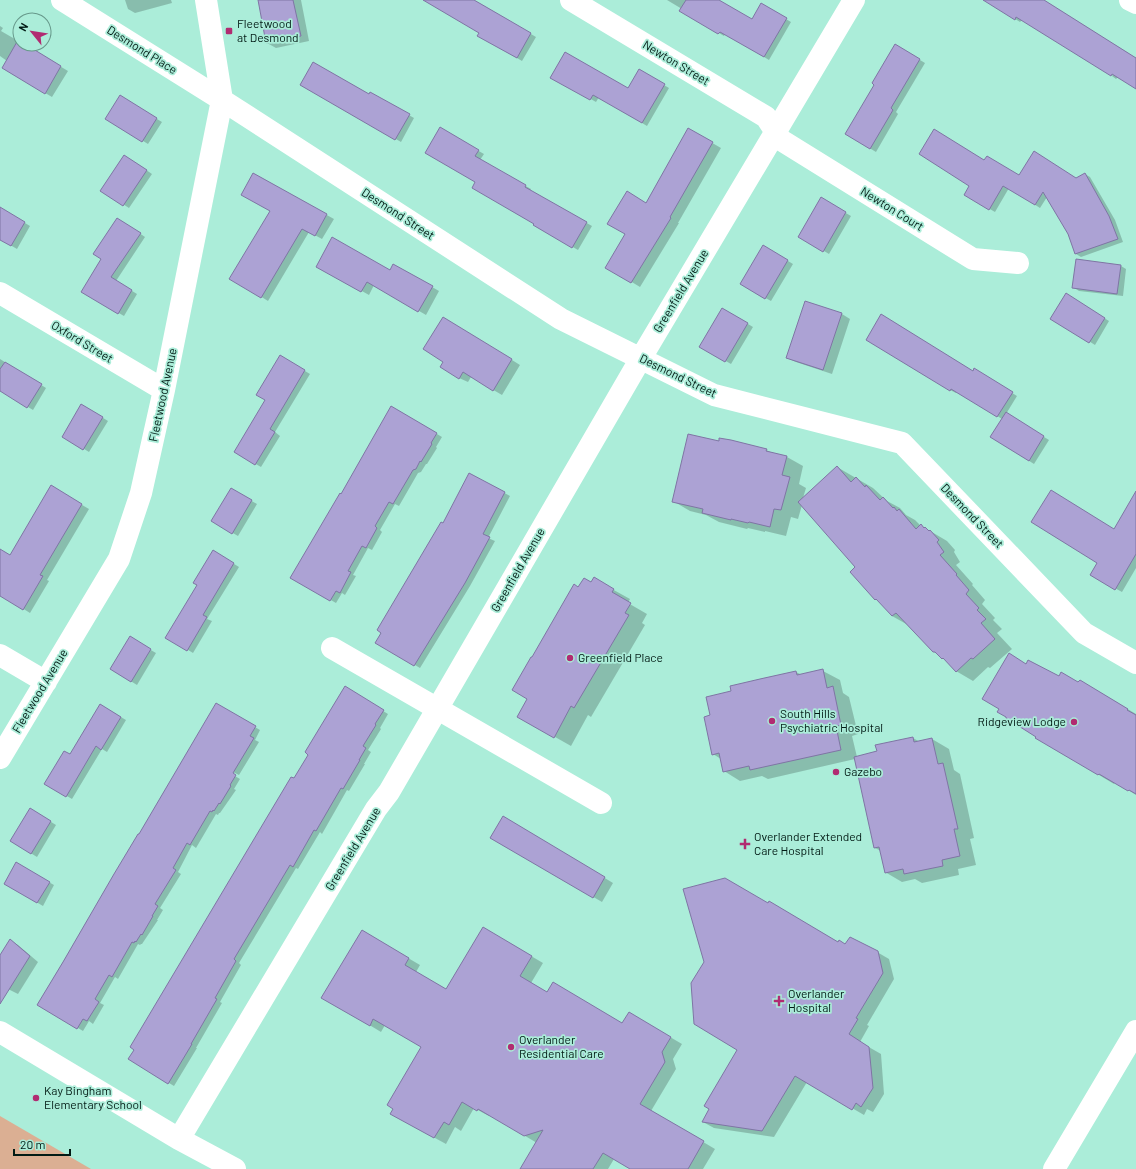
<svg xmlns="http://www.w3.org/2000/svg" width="1136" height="1169" font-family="Barlow,sans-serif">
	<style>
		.green { fill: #dbaf93 }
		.shadow { fill: #0003 }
		.building { fill: #aca2d4; stroke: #7f75a4 }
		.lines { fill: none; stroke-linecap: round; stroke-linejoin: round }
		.minor { stroke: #fff; stroke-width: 22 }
		.poi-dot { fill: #b12b71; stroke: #abedd9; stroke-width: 1.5 }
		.labels { text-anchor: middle; stroke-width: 3.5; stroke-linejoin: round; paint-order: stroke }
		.poi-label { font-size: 12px; fill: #021b15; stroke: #abedd9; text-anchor: start }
		.street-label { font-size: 12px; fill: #021b15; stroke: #abedd9 }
	</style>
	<rect width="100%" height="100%" fill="#abedd9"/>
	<!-- green -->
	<path class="green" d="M0 1116 91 1169H0Z"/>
	<!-- shadow -->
	<path class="shadow" d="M125 0H171L172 3 135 13 128 9Z
		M259 0H301L309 41 276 48 267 43Z
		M438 0H473L536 37 522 61 479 36 480 32Z
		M667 0H717L752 21 762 5 791 22 769 60 725 34 724 36 681 11 682 9Z
		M985 0H1043L1136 58V88L1118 77 1116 79 1112 76 1115 71 1022 20 1020 22Z
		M0 26 3 28 1 31 20 42V44H23L68 71 52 97 3 68 7 61 0 56Z
		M895 45 925 63 896 112 898 114 876 152 846 134 876 84Z
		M640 71 669 88 647 126 599 97 596 102 552 77 628 90Z
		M302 84 369 95 370 93 414 118 401 142Z
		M120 97 162 122 148 144 107 119Z
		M440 129 484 154 480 160 531 189 530 191 592 226 578 250 534 225 535 223 477 182Z
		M688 129 721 148 678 223H679L640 287 607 267 646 204Z
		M130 159 152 174 129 208 101 190Z
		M985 161 1020 176 1076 179 1085 174 1090 177 1115 220 1123 242 1081 257 1076 254 1068 234 1047 197 1040 208 1009 188 995 212 965 195Z
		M253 174 334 219 322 239 309 232 268 301 231 278 271 211Z
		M821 199 851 216 829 254 799 236Z
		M0 208 30 226 17 249 0 239Z
		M123 222 145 237 116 281 137 294 124 316 82 292Z
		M763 246 793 264 771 301 741 284Z
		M1077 260 1121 266 1126 269 1123 296 1079 291 1073 287Z
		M394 265 439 291 426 315 374 285 369 295 317 266 390 271Z
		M1066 295 1109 321 1095 345 1052 318Z
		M723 309 753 327 731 364 701 347Z
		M842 314 850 319 832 374 796 362 787 358Z
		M452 323 520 365 502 395 471 377 468 382 459 378 444 362Z
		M867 339 973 372 975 370 1017 396 1006 414 1049 440 1034 464 991 437 1002 419 957 391 956 393 950 390Z
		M280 356 310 374 275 432 280 436 261 467 235 452 266 400Z
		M0 359 46 388 33 410 0 390Z
		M82 405 108 421 89 452 63 436Z
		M392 407 442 437 436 447 437 448 427 464H426L421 472 418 473 399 506 395 504 380 530 382 532 372 550 368 548 353 575 356 576 345 595 342 593 336 603 292 578 341 496Z
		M720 442 766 450 773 453 787 457 803 466 799 484 806 488 803 498 837 467 873 488 887 501 900 508 906 515 915 520 920 525 947 541 955 550 954 552 960 562 956 565 973 584 972 585 985 600 982 604 995 618 993 620 1002 629 997 633 1012 649 990 668 988 667 973 681 956 671 947 661 934 652 908 625 892 616 857 567 802 505 798 519 791 517 786 536 765 531V532L748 528 747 529 719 522 706 515 690 511 673 501Z
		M470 474 510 496 488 538 495 541 470 586 420 668 376 642 443 525Z
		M51 487 89 509 47 580 49 581 30 613 3 596 0 593V550L10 556Z
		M231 489 257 504 238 536 212 521Z
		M1136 493V568L1122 592 1091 575 1114 530Z
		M213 551 239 567 207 619 212 621 193 653 167 637 198 585Z
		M594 579 630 599 628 603 647 614 642 623 645 625 591 717 588 715 571 746 518 716 529 698 532 658 579 588 592 583Z
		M130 638 156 653 137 685 111 669Z
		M1026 665 1096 690 1136 714V795L1115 782 1114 784 1099 775 1007 718Z
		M823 671 840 680 843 693 849 697 858 734 852 736 857 757 878 752 913 738 920 742 932 739 949 749 954 770 960 774 974 838 970 839 976 865 958 869 959 875 922 883 915 879 902 882 885 872 881 851 875 848 855 759 768 779 762 776 740 781 724 771 721 759 713 754 711 716 732 692 796 672 802 675Z
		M345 688 388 714 380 728 381 729 368 750 371 752 364 764H365L349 791 347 790 322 834 320 832 298 869 296 868 239 963 241 965 220 1002 222 1003 196 1048H197L174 1086 129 1059 310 754Z
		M100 705 126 720 107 752 102 749 72 799 46 784 70 755Z
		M216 705 260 730 255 740 259 742 239 775 229 770 228 772 240 779 234 789 236 790 220 813H219L218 815 216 814 196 848 192 845 178 872 181 874 160 908 163 910 157 920H158L142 944H141L140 945 138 944 118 979 115 977 100 1003 104 1005 93 1024 89 1021 83 1031 38 1004Z
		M30 809 56 825 37 857 11 841Z
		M504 817 613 883 602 902 491 837Z
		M16 864 54 885 43 906 5 884Z
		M483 928 543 963 531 983 547 993 623 1024 629 1013 682 1044 673 1059 676 1069 651 1111 715 1149 703 1169H632L614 1159 608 1169H528L537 1143 490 1115 489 1116 474 1108 461 1131 455 1127 446 1144 402 1120 422 1047 385 1025 381 1032 323 997 362 931 420 965 416 972 447 990Z
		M10 940 18 945 38 962 18 994 0 985V957Z
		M838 943 877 952 889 959 894 979 867 1025 869 1026 860 1042 881 1054 884 1094 873 1112 867 1109 864 1115 807 1082 774 1137 714 1128 703 1122Z"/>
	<!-- building -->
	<path class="building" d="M258 0H293L301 36 266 43Z
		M423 0H474L531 33 517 58 477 36 479 33Z
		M686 0H719L752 19 761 3 787 18 764 57 720 32 718 34 679 11Z
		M983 0H1044L1136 58V89L1112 74 1111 76 1016 17 1015 20Z
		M18 40 20 41V44H25L61 66 45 94 2 68Z
		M895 44 920 59 891 108 893 110 870 149 845 134 874 85 872 83Z
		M565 52 628 88 639 69 665 84 642 123 593 95 590 100 550 78Z
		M313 62 369 94 370 92 410 114 395 140 300 85Z
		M120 95 157 118 142 142 105 119Z
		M440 127 479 150 475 156 526 185 525 187 587 222 572 248 533 225 534 224 472 188 475 182 425 153Z
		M688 128 713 142 670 217 671 218 631 283 605 268 625 234 607 224 627 191 646 203Z
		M934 129 984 160 987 156 1019 175 1034 151 1076 178 1085 173 1109 216 1118 239 1075 254 1068 234 1043 192 1035 205 1003 186 989 210 964 195 969 186 919 154Z
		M124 155 147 170 123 206 100 191Z
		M253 173 327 214 315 236 302 229 261 298 229 279 270 211 241 195Z
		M821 197 846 212 823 252 798 237Z
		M0 207 25 222 11 246 0 240Z
		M117 218 141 233 111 277 132 290 118 314 81 292 101 259 93 254Z
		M332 237 390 270 393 264 433 286 418 312 367 282 361 292 316 267Z
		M763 245 788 260 765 299 740 284Z
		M1076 259 1121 265 1117 294 1072 288Z
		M1066 293 1105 318 1089 343 1050 319Z
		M805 301 842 313 823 370 786 358Z
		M722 308 748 323 725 362 699 347Z
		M881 314 973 371 974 368 1013 392 997 417 951 389 950 391 866 340Z
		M443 317 512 359 493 391 463 372 459 379 440 367 443 362 423 349Z
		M280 355 305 370 270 429 275 432 255 465 234 452 265 400 256 395Z
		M5 362 42 384 27 408 0 391V369Z
		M81 404 103 417 83 450 62 437Z
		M391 406 437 433 431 443 432 444 421 462 420 461 416 469 413 470 393 504 389 502 375 526 377 528 366 548 362 546 348 571 351 572 340 593 336 591 330 601 290 578 340 493 341 494Z
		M1006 412 1044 436 1029 461 990 437Z
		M688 434 719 441V438L731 440 767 449 766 451 787 456 782 475 790 477 781 510 774 509 770 527 749 522 748 523 731 519V520L702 513 703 509 672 502Z
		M837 466 851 482 856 477 865 487 866 485 880 500 883 497 893 508 894 507 897 511 899 509 916 529 921 524 924 528 925 527 929 531 930 530 939 540 937 542 944 552 940 555 957 574 956 575 969 590 966 594 979 608 977 610 986 619 981 623 995 639 973 659 971 658 956 672 943 658 942 659 935 652H933L896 613 892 616 876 599 875 600 850 572 855 567 798 502Z
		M469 473 505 492 483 534 490 537 465 583 414 666 375 643 381 633 377 630 441 522 443 523Z
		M51 485 82 504 40 575 43 576 23 610 0 596V549L10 555Z
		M231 488 252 500 232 534 211 521Z
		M1051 490 1114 529 1136 491V554L1115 590 1090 575 1097 563 1031 522Z
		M213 550 234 563 203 615 207 617 187 651 165 638 197 585 193 583Z
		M594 577 614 589 612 592 631 603 625 613 629 615 574 708 571 706 554 738 517 717 527 699 512 690 531 657H532L574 584 578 587 584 578 591 582Z
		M130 636 151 649 131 682 110 669Z
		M1009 653 1026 664 1028 660 1059 676 1061 672 1078 682 1080 680 1128 709 1127 710 1136 715V794L1129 790 1128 791 1099 774 1098 775 1035 738 1036 737 1006 718V717L997 712 999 709 982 699Z
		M823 669 827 688 833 686 841 725 836 726 841 750 750 770 749 766 723 772 719 753 712 755 704 717 710 715 706 697 731 691 730 686 760 679 796 671 797 675Z
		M345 686 384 710 375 724 376 725 363 746 366 748 359 760H360L343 789 341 788 316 831 314 830 293 867 290 865 234 959 236 961 215 998 217 999 191 1044H192L168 1084 128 1059 134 1050 130 1047 291 777 294 778 308 755 305 752Z
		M216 703 256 726 250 736 254 738 233 773 236 775 230 785 231 786 220 804 219 803 214 811 213 810 212 812 210 811 190 845 187 843 173 868 176 870 155 904 158 906 152 916H153L142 935 141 934 136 942 135 941 134 943 132 942 112 977 109 975 95 999 99 1002 87 1021 83 1019 77 1029 37 1005 63 962 114 874 138 834H139Z
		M100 704 121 717 101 750 96 746 66 797 44 784 64 751 70 754Z
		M913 737 914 742 932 738 938 764 943 763 958 829H954L960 856 942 860 943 866 904 874 903 869 885 873 879 847 874 848 854 757 877 751 875 745Z
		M30 808 51 821 31 854 10 841Z
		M503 816 605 877 593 898 490 838Z
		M16 862 50 882 37 903 4 884Z
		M725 878 768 903 769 901 838 942 839 940 845 944 850 937 878 951 883 973 856 1018 858 1019 849 1034 869 1047 873 1088 861 1107 856 1103 852 1110 795 1076 762 1131 702 1122 709 1109 704 1106 737 1050 694 1024 691 983 704 962 683 889Z
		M483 927 532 956 520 976 547 992 553 982 622 1023 629 1012 671 1037 662 1052 665 1062 640 1104 704 1141 688 1169H630L603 1153 593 1169H520L543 1130 524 1136 478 1109 477 1111 462 1102 449 1125 444 1122 434 1138 390 1114 393 1109 387 1105 421 1047 373 1019 370 1026 321 998 362 930 409 958 405 965 446 989Z
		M10 939 30 956 0 1004V955Z"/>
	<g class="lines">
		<!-- minor -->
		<path class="minor" d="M62 0 222 100 561 319 714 395 902 443 1084 633 1136 663
			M571 0 766 117 781 140 973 259 1018 263
			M1130 0 1136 3
			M0 293 164 390
			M332 648 601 803
			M0 655 46 682
			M0 758 119 559 141 493 164 390 222 100 206 0
			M0 1032 179 1139 235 1169
			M179 1139 376 809 389 792 641 358 854 0
			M1054 1169 1136 1031"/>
	</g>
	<!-- markers -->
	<g class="poi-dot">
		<rect x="225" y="27" width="8" height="8" rx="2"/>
		<circle cx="570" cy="658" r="4"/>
		<circle cx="772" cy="721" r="4"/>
		<circle cx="1074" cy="722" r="4"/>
		<circle cx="836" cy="772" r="4"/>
		<path d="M743 838h4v4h4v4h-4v4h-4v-4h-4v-4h4z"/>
		<path d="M777 995h4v4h4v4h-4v4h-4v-4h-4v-4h4z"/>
		<circle cx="511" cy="1047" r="4"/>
		<circle cx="36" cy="1098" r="4"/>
	</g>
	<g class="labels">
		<!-- poi labels -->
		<g class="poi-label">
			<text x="237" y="28">Fleetwood<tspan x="237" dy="14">at Desmond</tspan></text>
			<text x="578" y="662">Greenfield Place</text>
			<text x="780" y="718">South Hills<tspan x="780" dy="14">Psychiatric Hospital</tspan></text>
			<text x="1066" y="726" text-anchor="end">Ridgeview Lodge</text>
			<text x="844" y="776">Gazebo</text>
			<text x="754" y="841">Overlander Extended<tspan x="754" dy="14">Care Hospital</tspan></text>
			<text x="788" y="998">Overlander<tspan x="788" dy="14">Hospital</tspan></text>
			<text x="519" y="1044">Overlander<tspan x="519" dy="14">Residential Care</tspan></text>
			<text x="44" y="1095">Kay Bingham<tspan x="44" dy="14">Elementary School</tspan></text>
		</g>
		<!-- street labels -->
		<g class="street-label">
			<text transform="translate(142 50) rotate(32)" y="4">Desmond Place</text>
			<text transform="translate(676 63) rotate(31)" y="4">Newton Street</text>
			<text transform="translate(892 209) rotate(32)" y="4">Newton Court</text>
			<text transform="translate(398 214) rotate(33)" y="4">Desmond Street</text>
			<text transform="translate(681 291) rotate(-59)" y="4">Greenfield Avenue</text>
			<text transform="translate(82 342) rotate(31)" y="4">Oxford Street</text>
			<text transform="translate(678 376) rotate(26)" y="4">Desmond Street</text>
			<text transform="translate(163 395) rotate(-78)" y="4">Fleetwood Avenue</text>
			<text transform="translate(972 516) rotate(46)" y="4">Desmond Street</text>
			<text transform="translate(518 570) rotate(-60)" y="4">Greenfield Avenue</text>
			<text transform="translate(40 691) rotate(-59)" y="4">Fleetwood Avenue</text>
			<text transform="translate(353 849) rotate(-59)" y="4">Greenfield Avenue</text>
		</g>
	</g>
	<!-- north arrow -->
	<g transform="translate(32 32) rotate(300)"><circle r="19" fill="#abedd9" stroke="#67998b"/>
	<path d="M0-3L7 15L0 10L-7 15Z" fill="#b12b71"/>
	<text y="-6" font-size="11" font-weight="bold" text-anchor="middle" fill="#021b15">N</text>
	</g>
	<!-- scale -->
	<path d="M14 1149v6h56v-6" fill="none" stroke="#021b15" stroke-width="2"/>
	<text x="20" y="1149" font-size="12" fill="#021b15" stroke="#abedd9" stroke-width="3" paint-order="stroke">20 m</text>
</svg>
